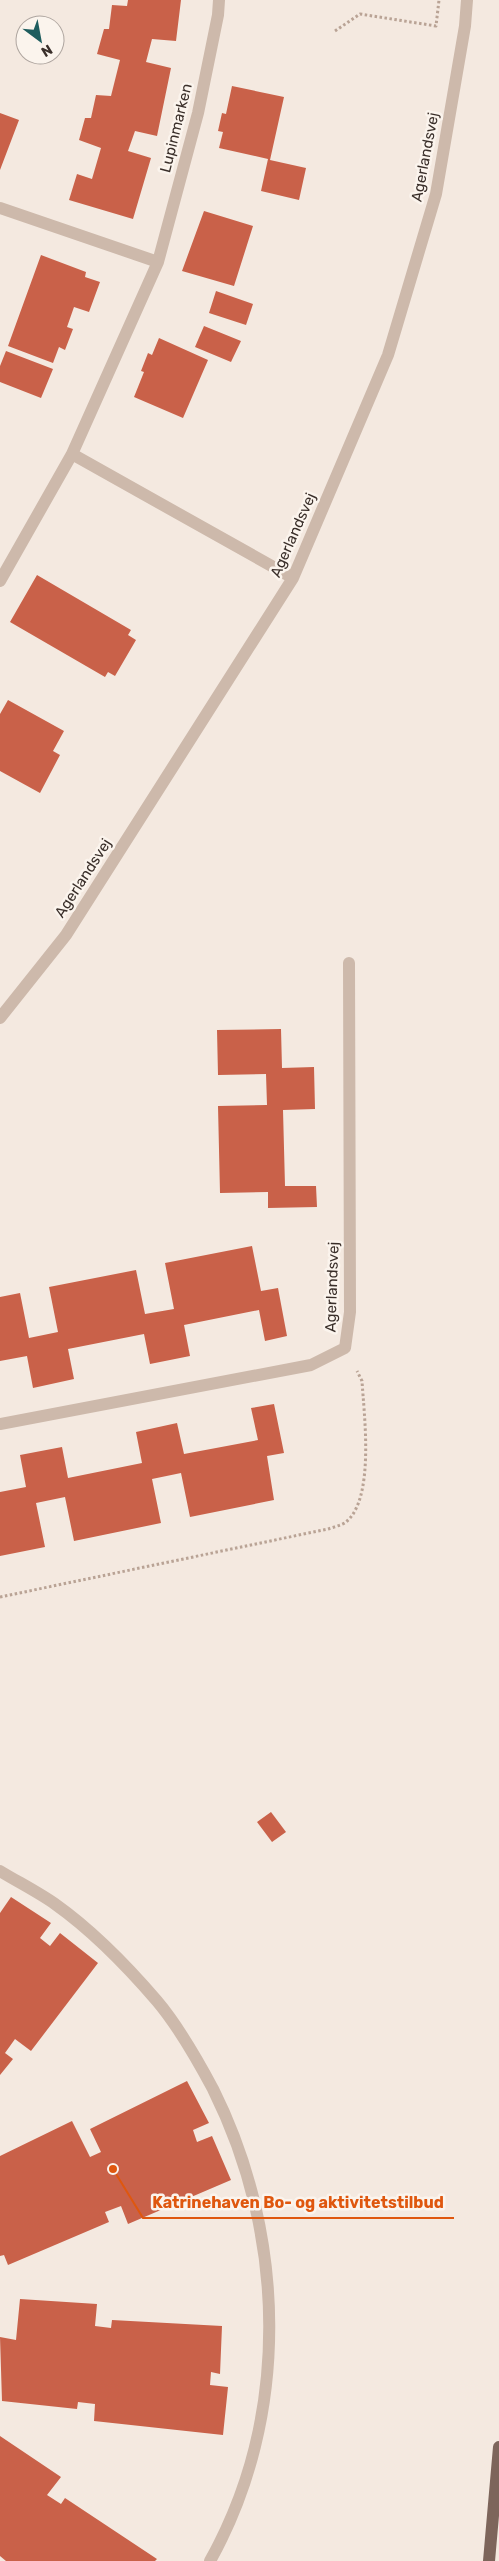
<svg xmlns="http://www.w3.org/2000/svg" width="499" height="2561" font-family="Rubik,sans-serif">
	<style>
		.building { fill: #c96149 }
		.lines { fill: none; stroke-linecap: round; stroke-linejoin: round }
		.path { stroke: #b9a395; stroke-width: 3; stroke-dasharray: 2.5 2.5; stroke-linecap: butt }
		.minor { stroke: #cdb9ab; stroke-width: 12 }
		.major { stroke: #7d655b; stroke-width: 12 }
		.labels { text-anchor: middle; stroke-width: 5; stroke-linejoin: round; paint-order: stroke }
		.street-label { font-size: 15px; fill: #3a2f2a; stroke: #fbf4ed }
		.leader { fill: none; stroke: #df570e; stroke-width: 2 }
		.callout-dot { fill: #df570e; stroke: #fbf4ed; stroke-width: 2 }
		.callout-label { font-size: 16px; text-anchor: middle; font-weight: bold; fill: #df570e; stroke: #fbf4ed; stroke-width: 5; stroke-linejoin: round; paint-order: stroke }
	</style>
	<rect width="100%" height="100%" fill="#f4e9e0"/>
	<!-- building -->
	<path class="building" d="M128 0H181L176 41 152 39 146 62 171 68 157 136 135 131 128 151 151 158 133 219 69 200 77 174 92 179 101 148 79 140 85 118H91L96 95 111 96 120 60 97 54 104 29H109L112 5 127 6Z
		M232 86 284 97 270 160 306 168 299 200 261 191 268 159 219 148 223 132 218 131 222 113 226 114Z
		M0 113 19 120 0 170Z
		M204 211 253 226 234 286 182 271Z
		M41 255 86 272 85 277 100 282 89 312 74 307 67 327 73 329 65 350 59 347 53 363 8 346Z
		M216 291 253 304 246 325 209 313Z
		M204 326 241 341 231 362 195 347Z
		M159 338 208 360 183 418 134 397 144 372 141 371 148 353 152 355Z
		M6 351 53 369 41 398 0 382V366Z
		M37 575 131 630 128 635 136 640 115 676 108 672 105 677 10 622Z
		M8 700 64 731 53 751 60 755 40 793 0 771V714Z
		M281 1029 282 1068 314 1067 315 1109 283 1110 285 1186H316L317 1207 268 1208V1192L220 1193 218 1106 267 1105 266 1074 218 1075 217 1030Z
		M252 1246 261 1291 278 1288 287 1336 265 1341 259 1310 184 1325 190 1356 150 1364 144 1334 68 1349 74 1379 33 1388 27 1356 0 1361V1297L20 1293 29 1338 58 1332 49 1287 136 1270 145 1314 174 1309 165 1263Z
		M274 1404 284 1453 267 1456 274 1500 190 1517 181 1473 152 1479 161 1523 74 1541 65 1497 36 1503 45 1547 0 1556V1492L26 1487 20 1455 62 1447 68 1478 142 1463 136 1432 177 1423 184 1454 258 1440 251 1408Z
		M271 1812 286 1832 272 1842 257 1822Z
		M11 1897 51 1923 40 1938 50 1946 60 1933 98 1963 31 2051 15 2039 5 2053 13 2059 0 2075V1913Z
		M187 2081 209 2123 193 2130 197 2142 212 2136 231 2180 128 2224 121 2206 105 2212 109 2222 8 2265 4 2255 0 2256V2156L72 2121 90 2157 101 2152 90 2129Z
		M20 2299 97 2304 95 2326 111 2328 112 2320 222 2326 220 2374 211 2372 210 2385 228 2387 223 2435 94 2421 95 2404 78 2402 77 2409 2 2401 0 2337 16 2340Z
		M0 2436 61 2477 47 2495 61 2504 65 2498 157 2559 155 2561H6L0 2556Z"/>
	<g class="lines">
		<!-- path -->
		<path class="path" d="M335 31 360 14 436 26 439 0
			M0 1597 328 1529C334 1527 342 1525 346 1522 375 1498 364 1415 362 1381L357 1371"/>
		<!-- minor -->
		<path class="minor" d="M0 208 158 262
			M72 454 293 578
			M0 581 72 454 158 262 198 113 218 15 219 0
			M0 1018 66 935 293 578 388 355 436 194 465 26 467 0
			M0 1424 311 1365 345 1348 350 1312 349 963
			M0 1871C18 1882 38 1892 55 1904 93 1931 127 1966 157 2001 179 2027 197 2059 213 2089 286 2235 291 2416 210 2561"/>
		<!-- major -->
		<path class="major" d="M489 2561 499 2447"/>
	</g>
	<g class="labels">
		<!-- street labels -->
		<g class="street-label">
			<text transform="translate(176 128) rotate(-76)" y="5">Lupinmarken</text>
			<text transform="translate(425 157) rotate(-79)" y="5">Agerlandsvej</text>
			<text transform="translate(293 535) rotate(-66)" y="5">Agerlandsvej</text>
			<text transform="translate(83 878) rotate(-57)" y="5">Agerlandsvej</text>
			<text transform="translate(332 1287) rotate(-88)" y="5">Agerlandsvej</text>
		</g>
	</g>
	<!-- callouts -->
	<path class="leader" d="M113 2169L143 2218H454"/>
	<circle class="callout-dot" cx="113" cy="2169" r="5"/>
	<g class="callout-label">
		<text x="298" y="2208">Katrinehaven Bo- og aktivitetstilbud</text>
	</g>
	<!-- north arrow -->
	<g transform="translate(40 40) rotate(148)"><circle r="24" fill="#fbf4ed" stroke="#aea59f"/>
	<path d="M0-4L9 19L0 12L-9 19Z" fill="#1e5d5e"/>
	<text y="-8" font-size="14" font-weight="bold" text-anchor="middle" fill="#3a2f2a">N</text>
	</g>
</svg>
